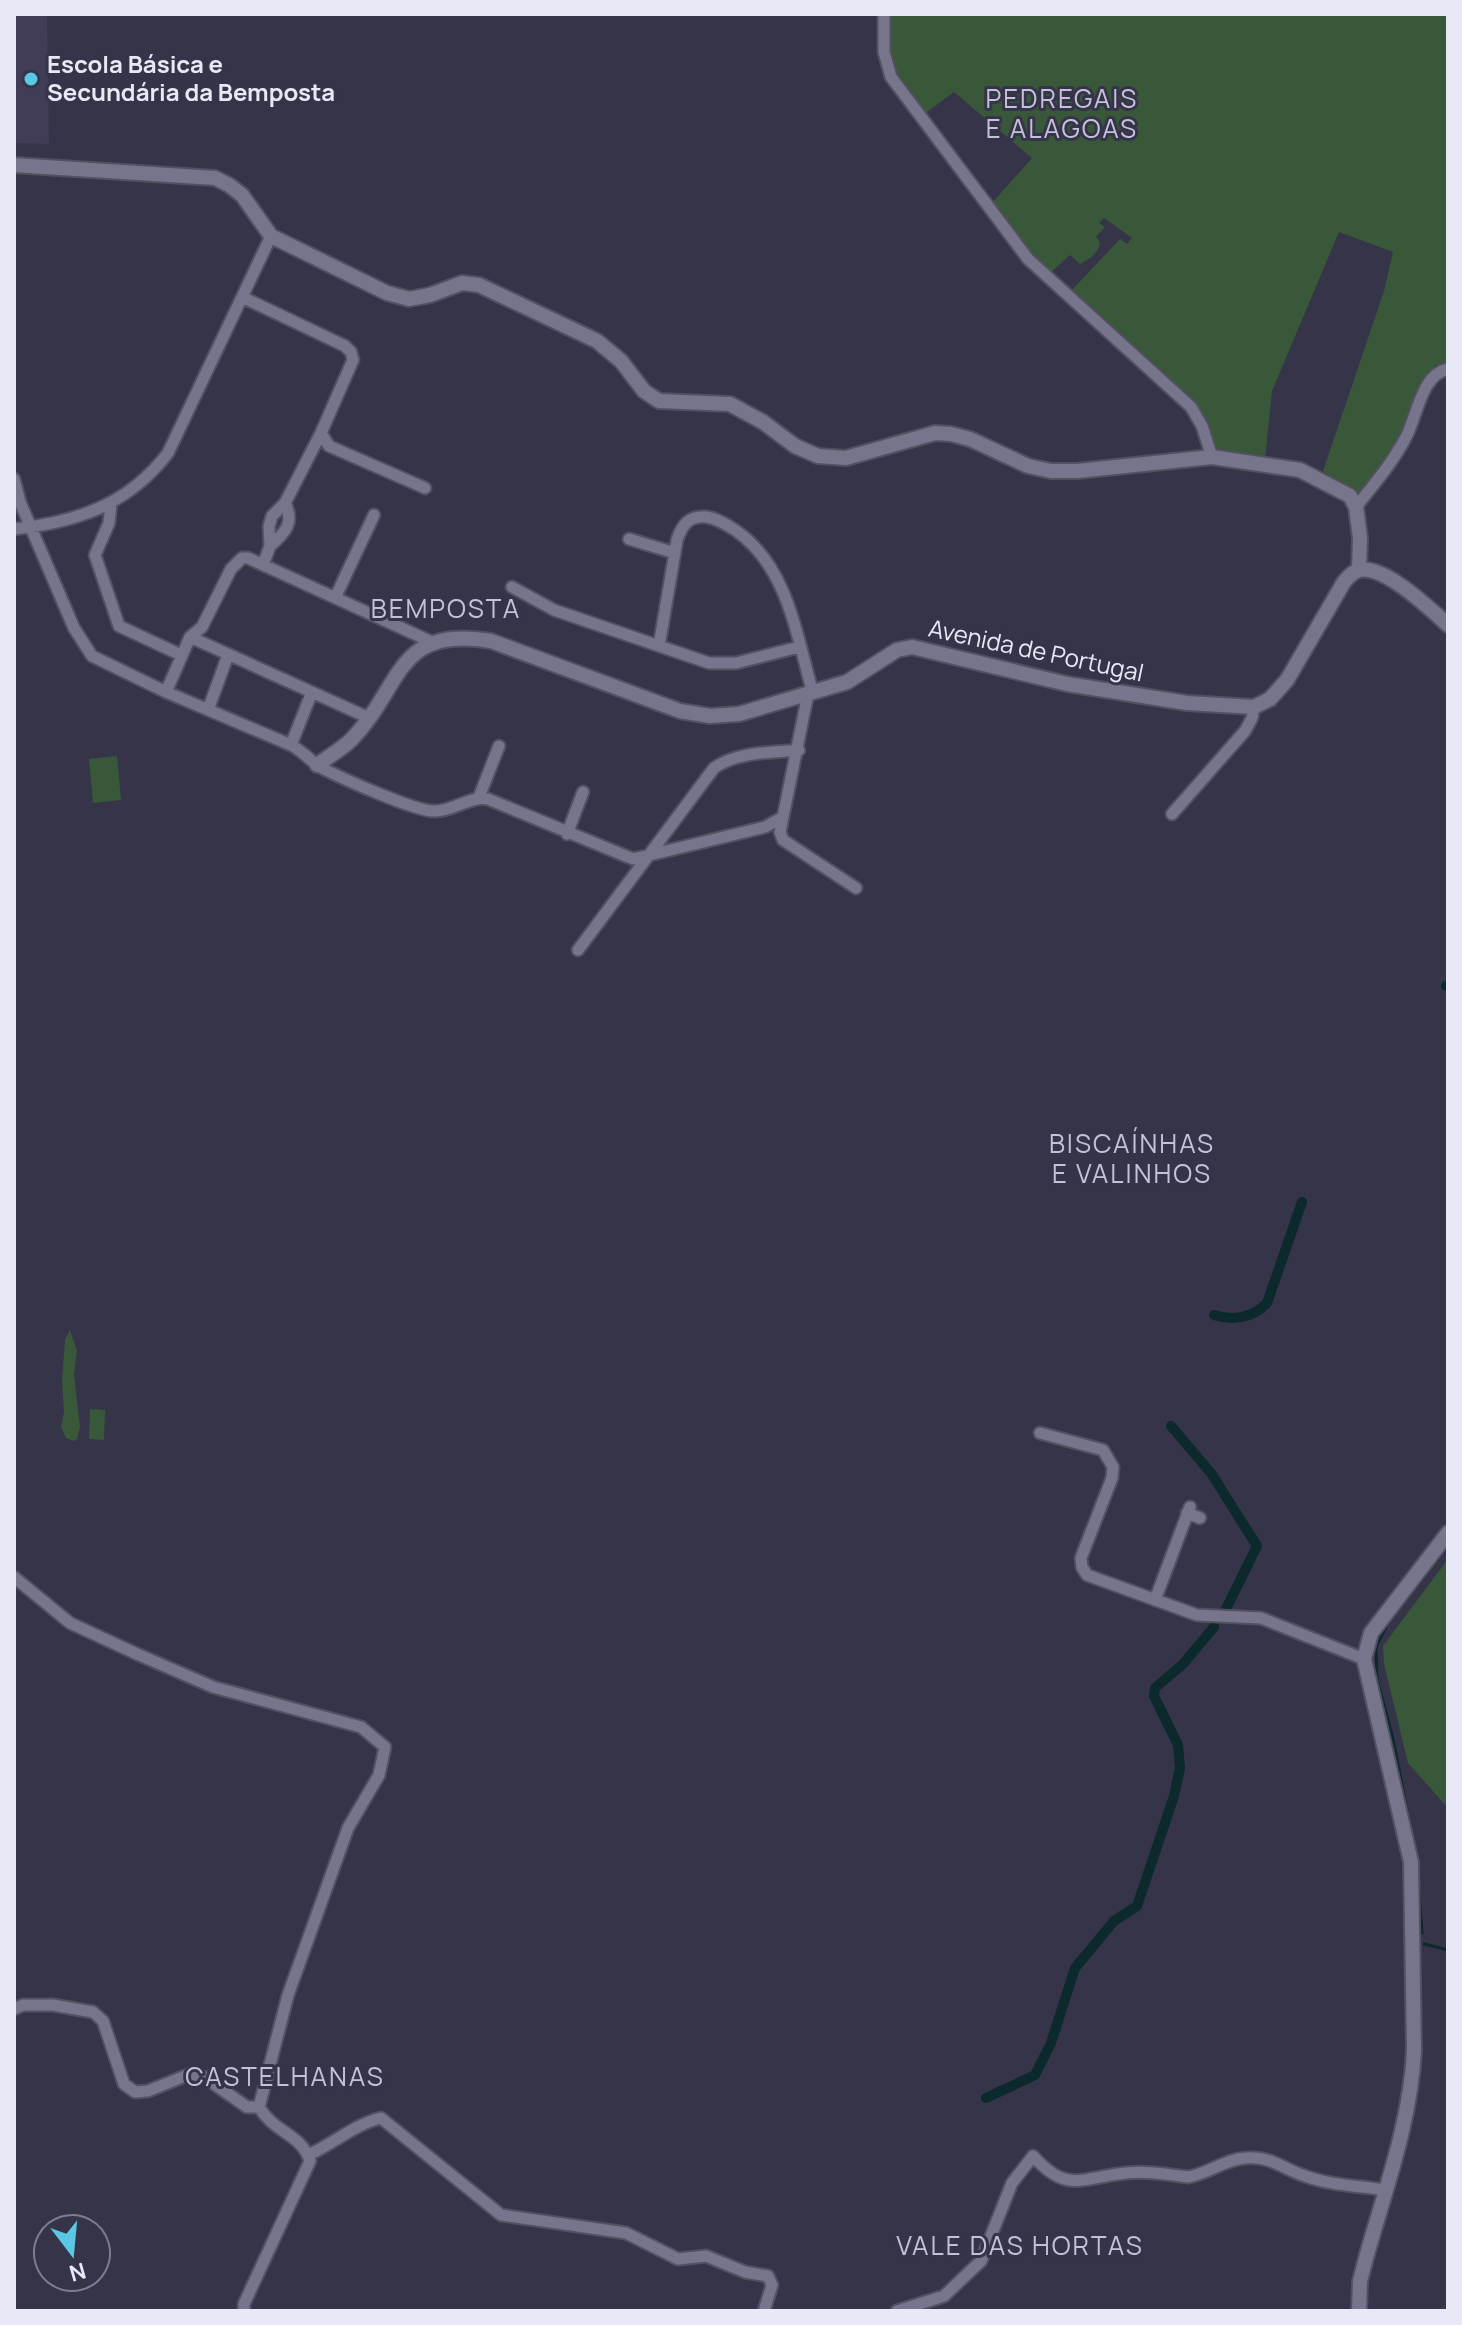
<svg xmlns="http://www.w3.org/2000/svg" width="1462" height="2325" font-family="Manrope,sans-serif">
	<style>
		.built { fill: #413d58 }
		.green { fill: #385839 }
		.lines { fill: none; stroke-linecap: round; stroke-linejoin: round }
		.stream { stroke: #0c292d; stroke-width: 3 }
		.canal { stroke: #0c292d; stroke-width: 10 }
		.minor-casing { stroke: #535062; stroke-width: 15 }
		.tertiary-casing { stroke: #535062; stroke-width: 18 }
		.minor { stroke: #77758c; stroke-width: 11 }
		.tertiary { stroke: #77758c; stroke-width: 14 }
		.poi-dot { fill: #5ac8e5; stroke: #363448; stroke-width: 3 }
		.labels { text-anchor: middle; stroke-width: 6; stroke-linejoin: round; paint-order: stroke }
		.poi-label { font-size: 24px; font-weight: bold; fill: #e9e8f6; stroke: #363448; text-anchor: start }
		.street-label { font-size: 24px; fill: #e9e8f6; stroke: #363448 }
		.neighbourhood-label { font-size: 26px; letter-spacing: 2px; fill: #c3c1db; stroke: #363448 }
	</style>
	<rect width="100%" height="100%" fill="#363448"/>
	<!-- built -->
	<path class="built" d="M14 14H47L49 144 14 143Z"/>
	<!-- green -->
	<path class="green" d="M890 14H1448V365H1435L1417 395 1399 442 1359 493 1355 494 1323 471 1384 291 1393 252 1339 232 1272 391 1265 459 1219 452 1213 445 1199 409 1069 293 1120 239 1127 244 1132 238 1104 218 1099 223 1105 227 1096 237 1100 242C1099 253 1090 259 1080 264L1070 255 1050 273 1030 253 991 204 1032 158 954 92 923 115 894 72 891 56Z
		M117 756 121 800 93 803 89 759Z
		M70 1330 77 1351 74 1375 80 1427 77 1439 74 1441 66 1438 61 1427 64 1412 62 1382 65 1340Z
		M90 1409 105 1410 104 1440 89 1439Z
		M1448 1559V1808L1408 1763 1384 1664 1383 1646Z"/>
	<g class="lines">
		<!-- stream -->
		<path class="stream" d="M1411 1831 1393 1739 1377 1679 1376 1647 1388 1623 1448 1546
			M1418 1882 1422 1933
			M1424 1944 1448 1950"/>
		<!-- canal -->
		<path class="canal" d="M1446 986H1448
			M1214 1315C1232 1321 1253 1318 1267 1303L1302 1202
			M1171 1426 1211 1473 1257 1546 1226 1609
			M986 2098 1035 2075 1051 2043 1075 1968 1114 1921 1137 1906 1174 1796 1180 1768 1178 1745 1154 1696 1155 1688 1183 1664 1214 1627"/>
		<defs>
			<path id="minor" d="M884 14V52L891 77 1028 259 1191 407 1202 426 1212 457
				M242 297 345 346 351 352 353 360 321 433 285 503 272 516 269 526 270 546 263 565
				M321 433 329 446 425 488
				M14 479 20 502 74 628 92 656 166 692 291 745C302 751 310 760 320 767 339 777 416 812 435 811 454 811 469 796 488 799L633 859 765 827 783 817 808 694
				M111 504 109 523 95 555 119 626 181 655
				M1356 507C1374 484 1394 461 1407 435 1417 415 1422 374 1448 369
				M14 529C77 522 128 505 168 453L271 236
				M629 539 675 553
				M270 546C285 533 295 523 285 503
				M512 587 554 610 709 663H736L799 647
				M335 598 374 515
				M190 637 367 717
				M659 646 677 540C682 525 689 515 707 517 718 519 726 524 735 530 788 566 796 635 813 693
				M166 692 190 637 202 627 231 569 242 558H248L432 642
				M208 710 228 655
				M291 745 312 692
				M479 797 499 746
				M1172 814 1245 731 1252 718 1254 707
				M783 817 780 832 783 840 856 888
				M567 834 583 792
				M578 950 714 768C738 751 771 753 799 750
				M1040 1433 1103 1450 1113 1467 1112 1478 1081 1558 1082 1567 1087 1575 1197 1615 1261 1618 1364 1659
				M1187 1513 1200 1518
				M14 1577 70 1623 137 1654 213 1687 361 1727 385 1747 379 1775 348 1828 288 1995 259 2107C275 2134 301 2133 310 2161L244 2304V2311
				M1155 1600 1190 1507
				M14 2009 23 2005H53L93 2012 103 2021 124 2084 135 2092 148 2091 190 2074 204 2077 247 2107H259
				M308 2155C333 2144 355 2124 381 2118L501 2215 626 2233 678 2259 706 2256 745 2272 768 2276 772 2285 764 2311
				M897 2311 944 2296 981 2261 1012 2183 1033 2156C1065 2191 1077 2180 1118 2174 1140 2170 1166 2174 1188 2177 1208 2174 1225 2159 1246 2158 1272 2156 1283 2169 1305 2176 1329 2185 1359 2186 1385 2190"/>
			<path id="tertiary" d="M14 165 215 178 229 185 242 195 271 236 387 293 409 299 430 295 462 283 479 285 597 341 621 361 644 391 659 401 730 404 763 422 795 446 818 456 846 458 935 433 951 434 970 439 1028 466 1051 471H1077L1212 457 1300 470 1350 496 1356 507 1360 538 1359 570
				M317 765C328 757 342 749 352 739 403 686 395 625 491 641L680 711 710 716 739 714 847 682 897 650 912 647 1067 684 1187 703 1254 707 1270 699 1287 680 1344 582C1348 577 1353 572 1359 570 1385 565 1430 609 1448 625
				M1359 2311 1360 2281 1366 2258C1385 2190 1411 2120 1414 2050L1411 1862 1364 1659 1371 1633 1448 1533"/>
		</defs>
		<!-- minor casing -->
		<use href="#minor" class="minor-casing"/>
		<!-- tertiary casing -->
		<use href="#tertiary" class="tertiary-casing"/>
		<!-- minor -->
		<use href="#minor" class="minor"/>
		<!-- tertiary -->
		<use href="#tertiary" class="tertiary"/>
	</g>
	<!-- markers -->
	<circle class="poi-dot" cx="31" cy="79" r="8"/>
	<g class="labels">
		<!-- poi labels -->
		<g class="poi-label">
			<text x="47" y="73">Escola Básica e<tspan x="47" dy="28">Secundária da Bemposta</tspan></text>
		</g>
		<!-- street labels -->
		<g class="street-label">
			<text transform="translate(1036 651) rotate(12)" y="8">Avenida de Portugal</text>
		</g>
		<!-- neighbourhood labels -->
		<g class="neighbourhood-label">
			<text x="1062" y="108">PEDREGAIS<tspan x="1062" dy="30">E ALAGOAS</tspan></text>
			<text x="446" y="618">BEMPOSTA</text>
			<text x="1132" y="1153">BISCAÍNHAS<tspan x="1132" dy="30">E VALINHOS</tspan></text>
			<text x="285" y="2086">CASTELHANAS</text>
			<text x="1020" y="2255">VALE DAS HORTAS</text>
		</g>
	</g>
	<!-- border -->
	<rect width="1462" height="2325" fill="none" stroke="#e9e8f6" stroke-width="32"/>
	<!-- north arrow -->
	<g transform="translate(72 2253) rotate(164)"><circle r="38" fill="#363448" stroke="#7e7c8e" stroke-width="2"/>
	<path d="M0-6L14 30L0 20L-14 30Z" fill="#5ac8e5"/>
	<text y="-12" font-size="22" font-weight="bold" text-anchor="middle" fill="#e9e8f6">N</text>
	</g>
</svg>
